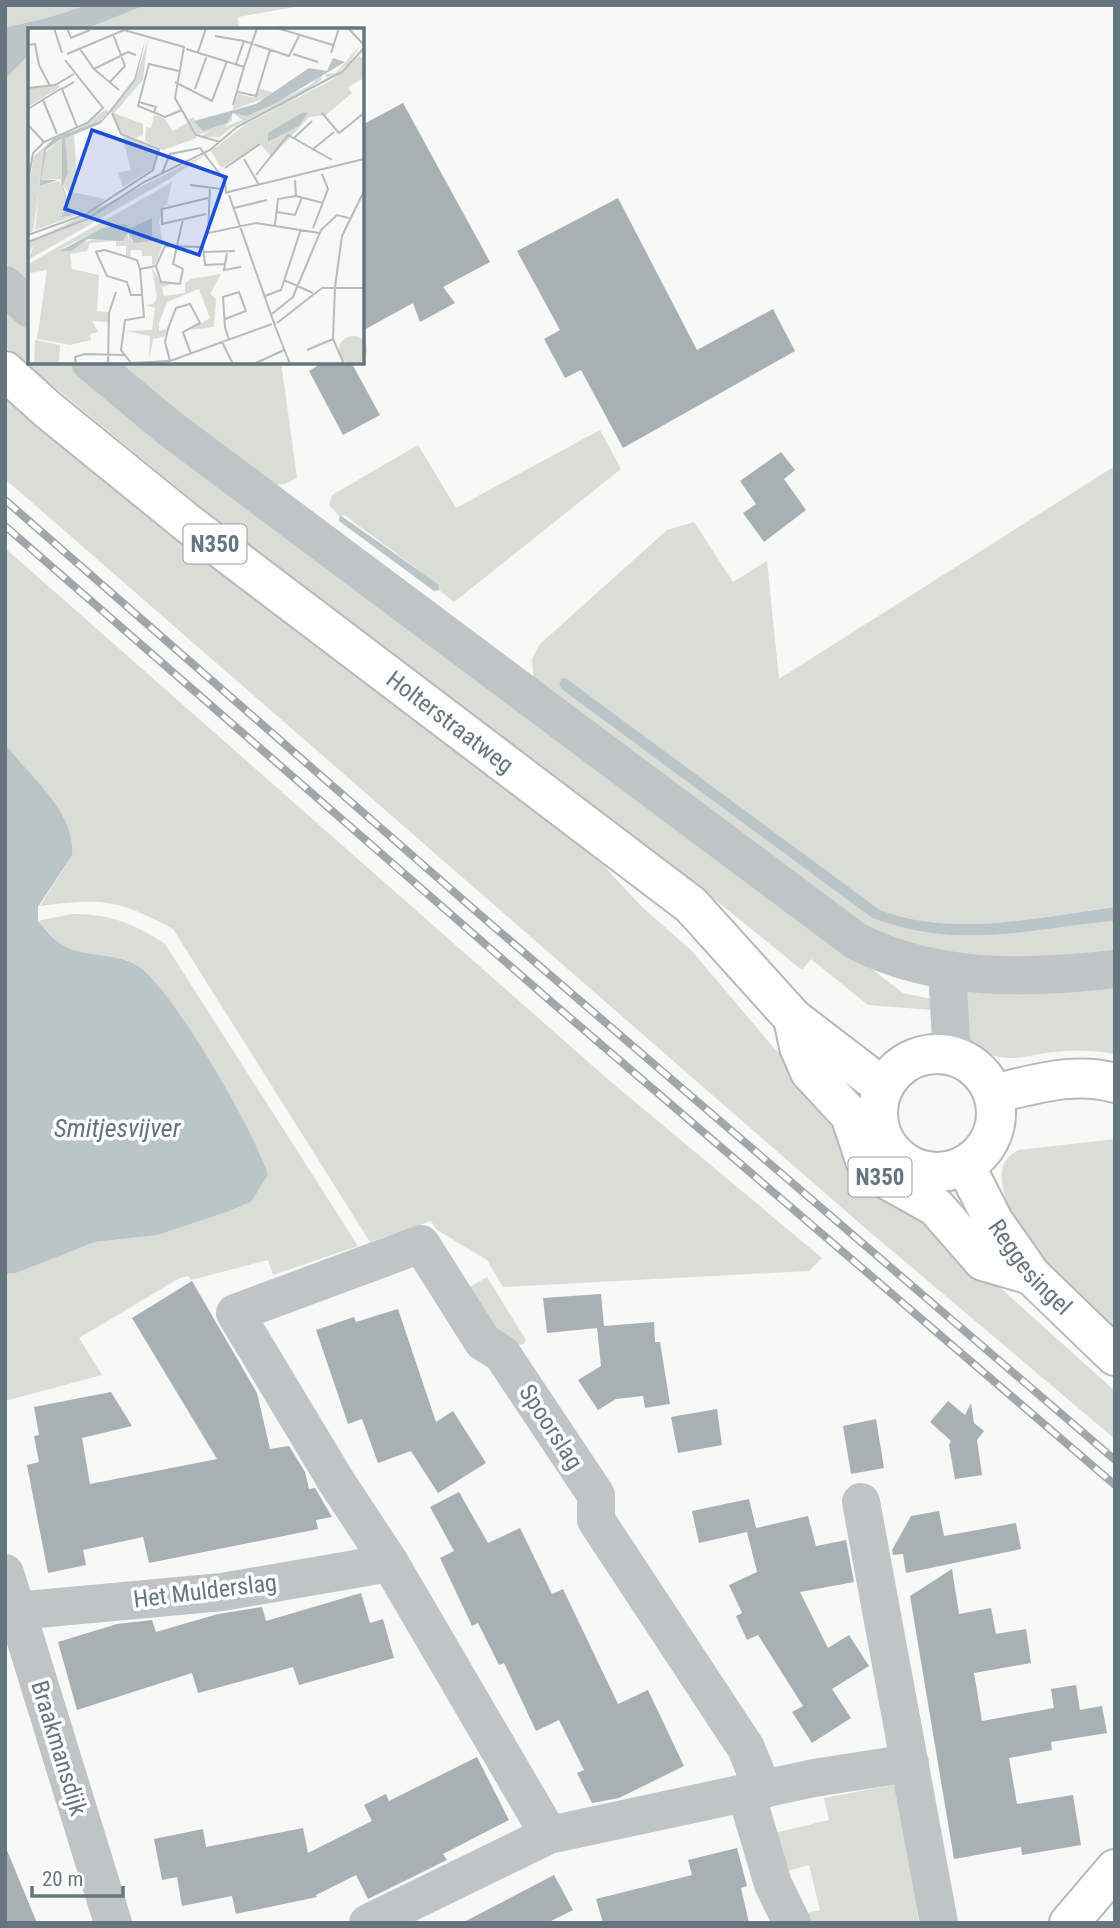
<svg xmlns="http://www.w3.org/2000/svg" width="1120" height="1928" font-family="'Roboto Condensed',sans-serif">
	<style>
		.green { fill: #d9ddd5 }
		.water { fill: #b9c5c9 }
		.building { fill: #a7b0b5 }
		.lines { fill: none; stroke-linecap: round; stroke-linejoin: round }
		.major-casing { stroke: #b3b9bc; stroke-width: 42 }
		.minor { stroke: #bfc4c7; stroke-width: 38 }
		.major { stroke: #fff; stroke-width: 38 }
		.rail-casing { stroke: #9fa7ac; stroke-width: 8 }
		.rail { stroke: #fff; stroke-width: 5; stroke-dasharray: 16; stroke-linecap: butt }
		.labels { text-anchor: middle; stroke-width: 7; stroke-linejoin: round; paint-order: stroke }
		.shield { fill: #fff; stroke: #939fa5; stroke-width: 2 }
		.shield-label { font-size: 23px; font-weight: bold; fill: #65767f }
		.street-label { font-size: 24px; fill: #65767f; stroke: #fff }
		.water-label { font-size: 26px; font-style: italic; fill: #607479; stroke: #fff }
		.inset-road { fill: none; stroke: #b4bcbf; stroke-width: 2 }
		.view { fill: #1d4ed8; fill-opacity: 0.15; stroke: #1d4ed8; stroke-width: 3.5 }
		.inset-edge { fill: none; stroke: #65767f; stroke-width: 3.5 }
	</style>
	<rect width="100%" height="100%" fill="#f8f8f6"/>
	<!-- green -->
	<path class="green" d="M5 5H86C59 15 34 22 5 27Z
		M146 5H306L238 17 239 30H83Z
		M30 54V291L5 266V79Z
		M5 298 30 321V362H73L903 993 932 999 933 1010 868 1005 811 959 802 970 714 899 216 519 8 349 5 347Z
		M107 362H281L297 478 285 484 270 485Z
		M5 396 271 612 593 854 642 907 692 951 773 1047 825 1101 906 1203 1115 1391V1439L864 1227 5 479Z
		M600 430 621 469 454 602 439 590 438 584 344 515 339 516 329 505 332 495 418 445 456 508Z
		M1115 466V907C1039 917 953 938 880 910L567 679H562L559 685 872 918C961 951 1025 929 1115 921V960L984 966 876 935 534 683 532 659 540 644 667 530 694 522 733 582 767 561 779 679Z
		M5 548 611 1082 822 1258 809 1271 503 1287 487 1260 437 1230 431 1221 370 1242 173 929C118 899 101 898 40 906L72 855 5 744Z
		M72 914C108 913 136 924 165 944L358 1246 273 1275 268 1260 191 1280 188 1276 178 1279 79 1338 102 1375 5 1401V1274L16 1273 95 1242 158 1235 227 1212 251 1202 268 1175C242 1114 208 1057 169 1003 160 990 151 975 138 966 116 953 93 957 71 949 57 945 48 931 38 921Z
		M1115 984V1054C1094 1050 1075 1050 1053 1052 1032 1054 1010 1064 988 1053 981 1050 976 1044 970 1040L966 991Z
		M1115 1139V1330C1097 1314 1078 1299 1061 1283 1038 1261 970 1170 1019 1150Z
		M487 1277 526 1340 524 1344 509 1347 465 1290Z
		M893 1785 901 1801 919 1923H798V1915L820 1910 809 1865 787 1871 766 1835 829 1820 824 1798Z"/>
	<!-- water -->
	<path class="water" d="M86 5H146L83 30H30V54L5 79V27C34 22 59 15 86 5Z
		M340 515 438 584 439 590 434 591 339 521Z
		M562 678 567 679 880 910C953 938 1039 917 1115 907V921C1025 929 961 951 872 918L563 690 559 685Z
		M5 744C29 776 76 812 72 855L38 907V921C48 932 57 945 71 949 93 957 116 953 138 966 173 989 255 1133 268 1175L251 1202 227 1212 158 1235 95 1242 16 1273 5 1274Z"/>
	<!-- building -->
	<path class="building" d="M403 103 490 262 443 287 455 303 420 322 413 303 362 331V125Z
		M618 198 697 350 773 309 795 351 623 448 581 370 565 378 544 339 560 330 517 251Z
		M324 362H351L380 415 343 435 309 371Z
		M781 452 795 470 784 479 806 510 764 542 743 513 756 504 740 481Z
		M192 1281 257 1393 270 1449 289 1446 305 1472 309 1489 315 1488 332 1517 316 1520 318 1529 149 1563 143 1537 83 1550 86 1565 48 1573 27 1465 39 1462 34 1436 39 1435 34 1407 111 1392 132 1426 82 1438 90 1484 217 1459 132 1318Z
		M601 1294 604 1326 654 1322 655 1342H660L670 1404 645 1408 643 1396 616 1399 598 1410 578 1380 601 1366 597 1328 547 1333 543 1298Z
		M398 1309 436 1422 453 1411 486 1463 438 1493 411 1451 378 1463 362 1419 348 1424 316 1330 354 1317 356 1322Z
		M948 1401 965 1415 971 1403 974 1423 984 1431 977 1440 982 1475 955 1479 949 1445 951 1441 930 1422Z
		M717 1409 722 1445 678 1453 671 1417Z
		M876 1419 884 1468 851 1474 843 1426Z
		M459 1492 488 1543 520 1528 552 1594 563 1589 618 1704 648 1690 684 1766 619 1798 592 1803 577 1773 584 1770 559 1720 536 1731 504 1663 499 1665 478 1623 472 1626 440 1558 454 1551 430 1507Z
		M749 1499 756 1528 808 1516 816 1546 846 1540 854 1582 800 1592 828 1648 849 1635 869 1666 832 1689 851 1718 812 1743 792 1712 803 1706 758 1635 747 1640 736 1616 742 1613 729 1585 757 1572 747 1532 699 1543 692 1511Z
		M939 1511 944 1536 1016 1523 1021 1549 906 1573 903 1554 893 1555 892 1550 911 1516Z
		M952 1569 959 1614 991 1608 996 1634 1026 1629 1031 1663 974 1673 982 1721 1054 1708 1051 1689 1076 1685 1080 1710 1102 1706 1107 1733 1051 1742 1052 1750 1009 1758 1017 1804 1073 1795 1081 1845 1022 1855 1021 1847 954 1859 910 1596Z
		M361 1593 370 1623 383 1619 394 1658 299 1685 293 1667 198 1693 192 1673 77 1710 58 1642 117 1624 152 1620 156 1632 218 1614 262 1607 266 1621Z
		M477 1757 509 1820 443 1854 447 1860 368 1899 356 1875 316 1895 317 1897 236 1914 232 1896 182 1906 177 1877 162 1880 154 1839 203 1829 206 1847 303 1828 308 1853 372 1821 364 1805 386 1794 389 1801Z
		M5 1848H6L37 1923H5Z
		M737 1848 747 1886 741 1888 749 1923H603L596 1899 692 1875 688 1860Z
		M554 1875 573 1910 547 1923H462Z"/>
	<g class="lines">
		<defs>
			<g id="major">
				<path id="s1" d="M5 371 47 409 190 525 691 905 793 1018 883 1087"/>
				<path d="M793 1018 799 1047 810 1072 850 1115 865 1160 875 1173 936 1207 983 1261 1031 1275"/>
				<circle cx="937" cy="1113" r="59"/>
				<path d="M993 1094C1032 1085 1075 1071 1115 1083"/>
				<path id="s2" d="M965 1165 994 1222 1031 1275 1115 1356"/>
				<path d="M1069 1923 1115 1869"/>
			</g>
		</defs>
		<!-- major casing -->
		<use href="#major" class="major-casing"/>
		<!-- minor -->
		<path class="minor" d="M5 285 30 309
			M90 362 168 427 856 941C936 982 1026 979 1115 969
			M947 971 952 1055
			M861 1502 939 1923
			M5 1573 113 1923
			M5 1612 222 1592 390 1563
			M746 1793 773 1884 792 1923
			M549 1835 390 1563 336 1481 235 1313 421 1244 483 1342 502 1354 596 1495V1520L746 1748 763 1790
			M368 1923 549 1835 814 1778 910 1763"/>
		<!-- major -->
		<use href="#major" class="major"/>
		<defs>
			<path id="rail" d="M5 500 493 926 1115 1460
				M5 526 555 1005 1115 1485"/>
		</defs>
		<!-- rail casing -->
		<use href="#rail" class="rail-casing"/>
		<!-- rail -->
		<use href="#rail" class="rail"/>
	</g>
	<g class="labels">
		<!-- shield labels -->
		<g class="shield">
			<rect x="183.5" y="524.5" width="63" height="39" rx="5"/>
			<rect x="848.5" y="1157.5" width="63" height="39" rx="5"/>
		</g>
		<g class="shield-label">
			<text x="215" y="552">N350</text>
			<text x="880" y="1185">N350</text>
		</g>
		<!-- street labels -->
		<g class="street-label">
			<text dy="8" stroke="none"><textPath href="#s1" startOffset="567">Holterstraatweg</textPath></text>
			<text dy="8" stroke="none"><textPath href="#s2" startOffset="122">Reggesingel</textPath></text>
			<text transform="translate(551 1427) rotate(57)" y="8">Spoorslag</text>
			<text transform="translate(205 1591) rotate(-7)" y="8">Het Mulderslag</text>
			<text transform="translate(59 1748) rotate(73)" y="8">Braakmansdijk</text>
		</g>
		<!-- water labels -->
		<g class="water-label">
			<text x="117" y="1137">Smitjesvijver</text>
		</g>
	</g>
	<!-- overview -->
	<g transform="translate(28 28)">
		<rect width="336" height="336" fill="#f8f8f6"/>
		<path d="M120 10 115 52 86 85 115 96V107L107 110 94 105 83 83 108 52ZM332 17 322 34 310 45 259 75 203 100 192 109H172L182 103 170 107 161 92 165 89 175 103 199 95 204 85V92L196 99 201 97 214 92 205 85H225L281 58 294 46 293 52 278 63 299 50 297 46 308 45ZM331 28 336 32V50L320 59 324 65 298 87 281 89 244 129 232 116 193 140 183 123 218 96 304 52ZM275 84 280 85 271 98 240 114 243 104ZM31 57 32 59 0 79V61ZM232 61 244 64 242 68 204 82 210 66 226 70ZM78 81 81 84 68 97 25 111 16 121 5 203 0 206V162L6 128 30 107 48 102ZM154 84 169 110 135 122 117 113 118 99 123 100 126 87 136 90 145 103 159 95ZM46 107 49 147 44 164 77 171 66 181 7 202 12 158 31 153 33 157 32 151 13 152 16 126 34 110V157L39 177 35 188H39L41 166 35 157 40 145 36 109ZM94 107 130 121 125 140 95 159 90 145 103 142ZM178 126 143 150 0 232 6 217 0 226V215ZM144 154 139 176 143 177H137L131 193 135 216 128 235 124 238V228H114V222H103L102 229 98 228V218H88V213L62 215 59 223 42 226 44 241 71 247 69 283 81 284 80 294 64 293 70 304 62 306 63 312 42 317 9 311 19 242 2 245 0 262V236ZM124 190 104 214 101 205 100 217V205L95 213 75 209 33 221 74 200 96 196 102 200ZM124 240 132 253 142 257 134 259 136 268 157 265V255L163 251 193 246 182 266 188 271 186 299 162 302 182 290 171 261 139 274 131 295V303L139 301 136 309 125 311 121 333 122 308 97 303 124 302 127 280 117 277 125 276 129 270ZM311 322a14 14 0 1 1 28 0a14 14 0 1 1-28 0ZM7 312 32 317 31 336H6Z" fill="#d9ddd5" fill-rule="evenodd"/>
		<path d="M118 9 108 52 84 83 72 96 37 110 40 145 35 157 43 187 33 189 39 177 34 157V110L18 122 13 152H30L12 158 5 209 16 121 25 111 74 92 106 51ZM305 30 317 34 248 75 219 88 205 85 199 95 175 103 166 93 228 76 281 40 299 43ZM275 84 280 85 271 98 240 114V105ZM124 190V213L106 215 100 205 95 213 60 211 43 223H32L74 200 96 196 102 200Z" fill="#b9c5c9"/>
		<path class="inset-road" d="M26 0 34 25M39 0 43 10 62 2M249 0 305 17M320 0 336 17M187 8 216 13M0 17 7 16 11 37 22 58M52 21 66 41 91 62M158 21 216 39 229 0M170 24 178 0M303 25 311 0M39 26 96 2 156 19 147 70 168 107 192 114M265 26 290 34M208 36 216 13 261 28 271 8M66 41 100 24 108 27M46 54 34 61 49 99M147 54 184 73 199 33M81 55 97 38 85 6M0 60 27 57 46 46M167 61 179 27M210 64 228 68 242 22M15 72 29 106M111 74 121 36 151 43M111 74 110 78 137 89 154 82M111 74 128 79 126 84M205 77 216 39M0 81 34 60M294 85 311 105 336 85M0 97 16 114M266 110 284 93M284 122 306 104M216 131 231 157M197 140 232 116M134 145 142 126 172 120 197 153 198 165 204 163M228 147 260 107 304 132M267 152 268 168 295 175M0 154 5 125 16 114 59 95 75 80 37 32M162 157 194 161M204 163 336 131M201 167 247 298 246 293M206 180 239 172M249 184 267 187 274 169M178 186 134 196V181L180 170M247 197 250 171 268 168M285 200 300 161 294 146M180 205 182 159M0 207 58 186 125 142 131 121 93 106 84 85M0 214 59 191 116 154 182 122 209 99 314 44 336 20M175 219 177 237 197 236M67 224 77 222 109 232 112 241M68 224 79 248 99 254 103 267H115M176 224 207 223M199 225 196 242 213 239M128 238 133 254 152 256 155 241 145 236 155 191M336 238V308M256 252 285 265M237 268 253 262 273 201M244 286 265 269 293 202 309 187 321 190M197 291 218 283 211 264 195 269 197 299 201 312M249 295 294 260H336M244 296 142 333 103 335 93 322 97 292 116 289 112 241 128 238 137 218 174 219 180 205 228 195 291 205M247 298 262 336M194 314 205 336M279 322 305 311M142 333 137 314 140 301 148 280 162 276 172 295 155 304 163 326M228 335 256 322M48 336 47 329 57 326 96 327M80 336 81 285 88 264M316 336 305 311 307 259 314 208 336 163"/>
		<path class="view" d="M64 102 198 149 171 227 37 181Z"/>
		<rect width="336" height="336" class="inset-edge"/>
	</g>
	<!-- border -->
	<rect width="1120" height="1928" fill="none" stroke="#65767f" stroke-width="14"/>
	<!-- scale -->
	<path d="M32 1886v10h91v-10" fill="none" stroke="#65767f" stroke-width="3.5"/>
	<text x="42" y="1886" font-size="21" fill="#65767f" stroke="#ffffff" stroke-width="5" paint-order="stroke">20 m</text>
</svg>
